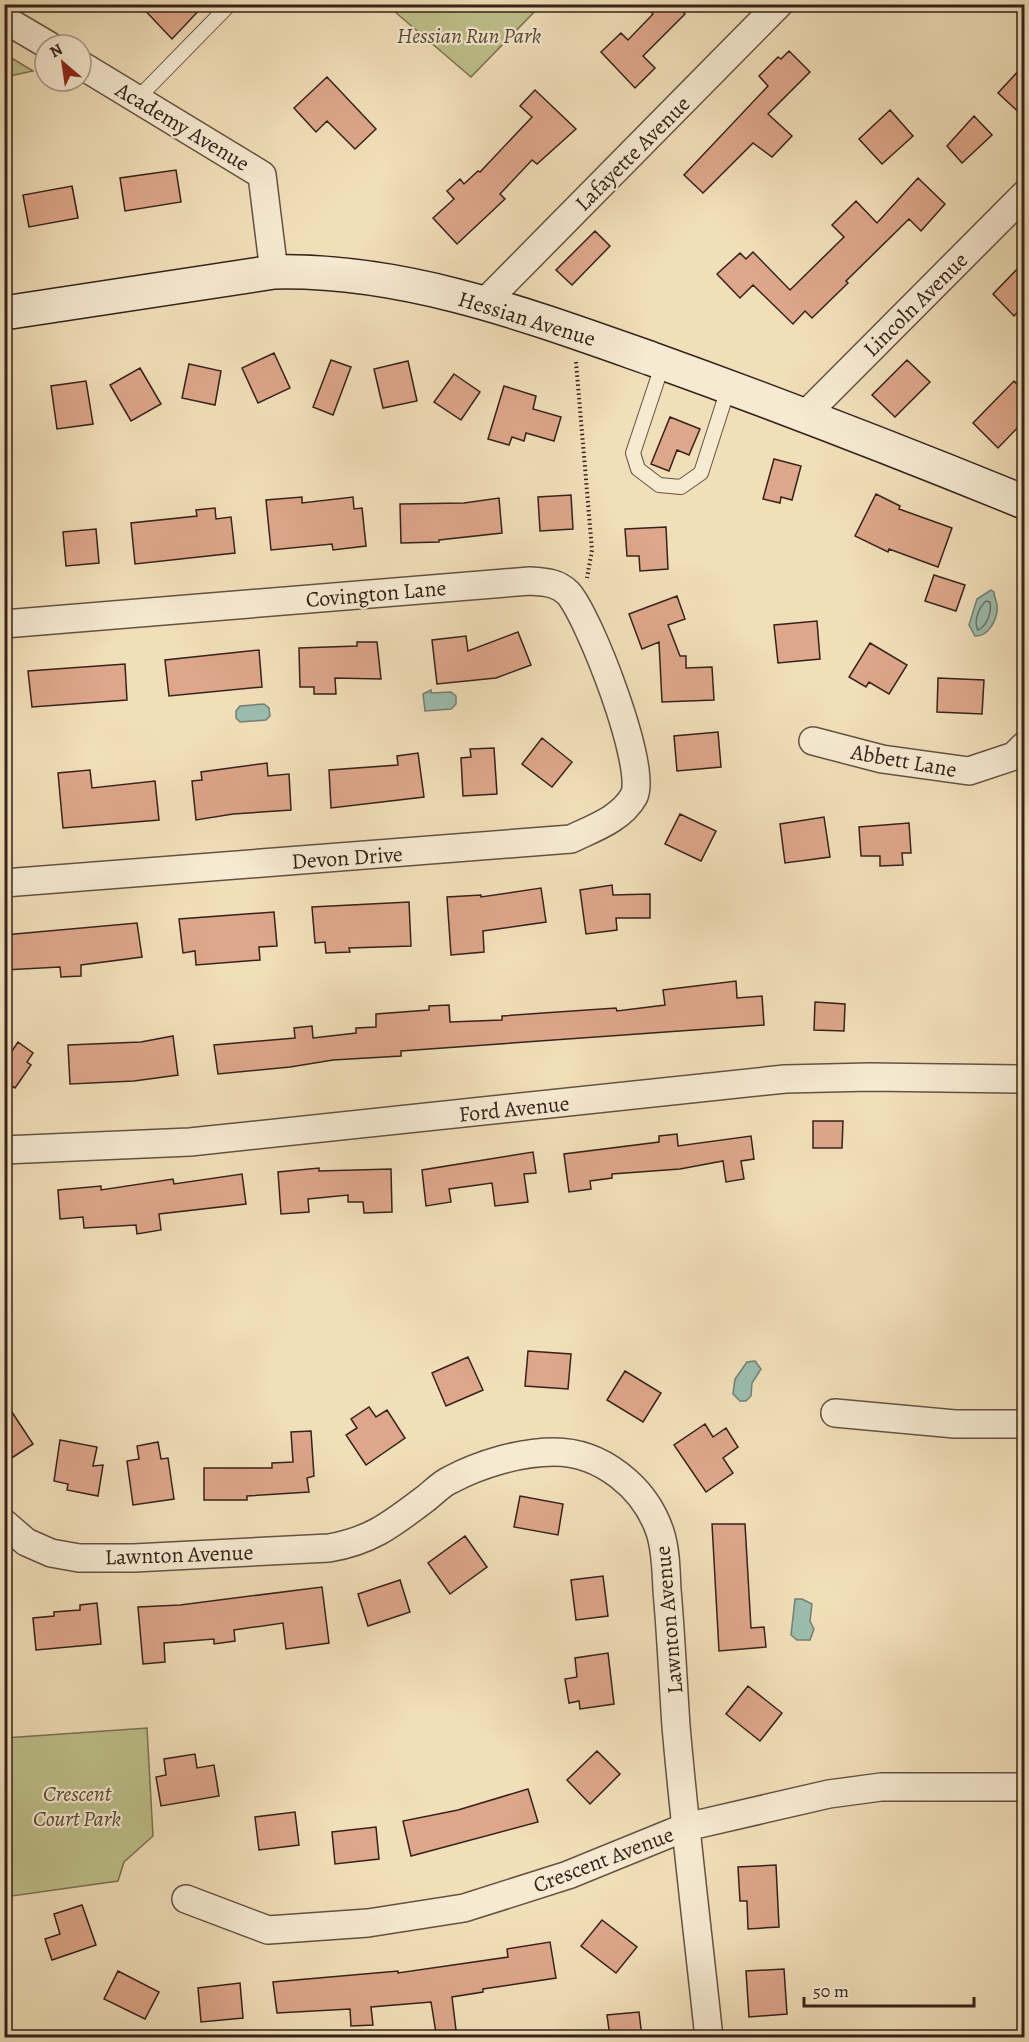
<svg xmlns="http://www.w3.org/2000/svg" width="1029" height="2042" font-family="Alegreya,serif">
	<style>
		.green { fill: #bec18c; stroke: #7a7254; stroke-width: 1.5 }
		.water { fill: #9bbdae; stroke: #727f73; stroke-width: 1.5 }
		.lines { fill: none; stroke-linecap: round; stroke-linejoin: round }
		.shore { stroke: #687064; stroke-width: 1.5 }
		.building { fill: #dea68a; stroke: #35231b; stroke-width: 1.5 }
		.service-casing { stroke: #645242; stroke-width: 16 }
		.minor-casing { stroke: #645242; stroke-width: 30 }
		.secondary-casing { stroke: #35231b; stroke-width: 36 }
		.path { stroke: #35231b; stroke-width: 4; stroke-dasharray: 1.5 3; stroke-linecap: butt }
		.service { stroke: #f6ead2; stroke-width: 14 }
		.minor { stroke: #f6ead2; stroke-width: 27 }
		.secondary { stroke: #f6ead2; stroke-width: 33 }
		.labels { text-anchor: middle; stroke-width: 4.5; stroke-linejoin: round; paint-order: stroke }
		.park-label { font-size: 22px; font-style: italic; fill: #574a37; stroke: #f6ead2 }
		.street-label { font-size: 22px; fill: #35231b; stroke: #f6ead2 }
	</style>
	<rect width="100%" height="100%" fill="#f1dfb9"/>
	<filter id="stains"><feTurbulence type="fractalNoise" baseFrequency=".00333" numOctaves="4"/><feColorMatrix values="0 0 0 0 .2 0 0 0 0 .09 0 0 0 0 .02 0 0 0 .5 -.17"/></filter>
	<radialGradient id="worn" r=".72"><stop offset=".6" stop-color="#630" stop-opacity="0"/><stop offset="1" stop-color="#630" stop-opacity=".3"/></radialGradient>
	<!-- green -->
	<path class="green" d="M387 5H541L471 77Z
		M4 54H5L33 71 5 77Z
		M147 1728 153 1836 124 1862 118 1881 5 1897V1738Z"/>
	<!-- water -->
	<path class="water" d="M991 590 994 592C994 598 997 601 997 606 998 618 989 637 975 636L969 625 977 599Z
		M431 690V693L451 692 456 696V704L451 709 425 711 423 694Z
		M264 704 269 708 270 716 266 720 240 722 236 718V711L240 706Z
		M755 1361 761 1369 752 1383 751 1396 746 1401H740L733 1394 735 1379 747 1362Z
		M795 1599H802L812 1604 810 1621 814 1629 810 1640H797L791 1635Z"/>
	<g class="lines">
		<!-- shore -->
		<path class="shore" d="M986 601 990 602C992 612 987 626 978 630 973 622 979 607 986 601Z"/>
	</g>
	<!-- building -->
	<path class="building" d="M139 4H205L172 39Z
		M643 4H676L685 14 643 56 655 68 635 88 601 52 621 33 628 40 653 14Z
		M789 51 810 72 768 114 792 136 772 157 753 143 703 193 684 175 768 86 759 76 778 57 781 59Z
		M1024 65V117L998 93Z
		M327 77 376 129 355 149 327 121 316 132 294 108Z
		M535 90 576 129 537 164 532 160 500 194 505 199 457 244 433 218 454 199 447 191 460 179 464 184 478 171 480 172 532 117 520 106Z
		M890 110 913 136 882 164 859 139Z
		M974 116 992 135 962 163 947 146Z
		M176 170 181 202 125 211 120 178Z
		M918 178 945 204 921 231 909 219 846 281 848 283 812 318 805 311 793 324 753 285 740 298 717 274 740 253 746 259 753 252 790 290 844 237 832 225 856 201 877 223Z
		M72 186 78 218 29 227 23 195Z
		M595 231 610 246 572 285 556 270Z
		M1024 262V305L1014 316 993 294Z
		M274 353 290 388 258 403 242 368Z
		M331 360 351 367 333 415 313 407Z
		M907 360 930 382 895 417 872 395Z
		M408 361 417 401 383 408 374 369Z
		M189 364 221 371 215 405 182 398Z
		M140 368 161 404 131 421 110 385Z
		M454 374 480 392 461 420 434 402Z
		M86 381 93 424 57 429 51 386Z
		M1014 381 1024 392V421L998 448 973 423Z
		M504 386 536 396 533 409 561 417 554 441 526 433 524 441 512 437 509 445 488 439Z
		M670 417 700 429 689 455 677 450 669 471 651 464Z
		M774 459 801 466 792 500 781 497 780 503 763 499Z
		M876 494 900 506 899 509 952 528 938 567 889 549 888 552 855 536Z
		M571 495 573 529 540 531 538 497Z
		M302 497V503L353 497 354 509 362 508 366 546 333 550 332 544 271 550 266 500Z
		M499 498 502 533 439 540V542L401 543 400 504 464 503Z
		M215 508 216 519 231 517 235 553 135 564 131 523 197 516 196 510Z
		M666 527 668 569 640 571 639 556H627L625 529Z
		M96 529 99 563 66 566 63 532Z
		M934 575 965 585 956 611 925 601Z
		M677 596 685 619 668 625 680 656H686V668L712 667 714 700 662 702 659 642 642 649 629 614Z
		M817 621 820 659 778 663 774 625Z
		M518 632 531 665 496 678 437 684 432 640 466 636 468 651Z
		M357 642H377L381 679 335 678 336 694H314V687H300L299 648 357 646Z
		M870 643 907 665 889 694 869 682 866 687 849 677Z
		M259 650 262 687 169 696 165 660Z
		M125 664 127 700 32 707 28 671Z
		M938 678 984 680 982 714 937 712Z
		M718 732 721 767 677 771 674 736Z
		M542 738 572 762 552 787 522 764Z
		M494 748 497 794 463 796 461 758 471 757 470 749Z
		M418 753 424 797 331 808 329 770 398 765 397 756Z
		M267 763 268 776 289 774 291 810 233 814 196 820 192 781 202 780 201 772Z
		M90 770 92 788 155 781 159 820 63 828 58 773Z
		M680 814 716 831 701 861 665 844Z
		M824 817 830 857 785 863 780 824Z
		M909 823 911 853H902L903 865 880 866V856H861L859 827Z
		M612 885 613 895 650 894V918H616L617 930 586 934 580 890Z
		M541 888 546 922 483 931 484 952 451 955 447 897 481 895V897Z
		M409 902 411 946 349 948 350 952 326 953 325 942 315 943 312 907Z
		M274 912 277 946 259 947 260 960 196 965 195 951 183 953 179 919Z
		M137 923 142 957 81 965V976L61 977 60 967 4 970V935Z
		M736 981 737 998 762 996 764 1025 401 1051V1056L333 1060 290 1067 218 1074 214 1045 295 1038 294 1028 312 1026 313 1038 356 1033V1028L376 1027V1014L429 1010V1006L449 1005 450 1022 502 1020V1016L543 1013 616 1008 617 1011 665 1005 663 990Z
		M815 1002 845 1004 844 1031 814 1030Z
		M173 1036 178 1075 134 1081 70 1084 68 1045 141 1042Z
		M18 1042 33 1053 27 1062 31 1065 15 1088 4 1081V1047L12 1051Z
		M813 1121H843L842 1148H813Z
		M677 1134 678 1146 751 1136 754 1159 741 1161 744 1179 726 1182 723 1161 680 1169 612 1174V1178L590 1181 591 1189 569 1192 564 1154 659 1142V1136Z
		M533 1152 536 1173 524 1174 528 1202 495 1206 492 1183 449 1189 451 1202 426 1206 422 1170Z
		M319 1168V1171L391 1169 392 1212 364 1213 363 1202H348V1195L308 1199 309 1212 281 1214 278 1172Z
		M242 1174 246 1204 159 1214 161 1230 137 1234 136 1225 84 1228 83 1217 60 1219 58 1190 101 1186V1190L173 1179 174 1184Z
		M528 1351 571 1354 568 1389 525 1386Z
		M468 1357 483 1390 446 1406 432 1373Z
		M625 1371 661 1393 643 1422 607 1400Z
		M4 1400 33 1444 4 1463Z
		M369 1407 376 1417 387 1410 405 1438 366 1465 346 1435 357 1428 351 1419Z
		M705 1424 713 1437 726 1428 738 1447 723 1458 733 1473 706 1492 674 1445Z
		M311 1431 314 1476 307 1478 309 1492 247 1496V1500H204V1468H272V1463L293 1462 291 1432Z
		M60 1440 97 1447 93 1466 103 1465 98 1496 67 1490 68 1484 54 1481Z
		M158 1442 161 1459 168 1458 174 1499 133 1505 127 1461 139 1459 137 1446Z
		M520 1496 563 1504 558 1535 514 1527Z
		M712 1524H745L751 1628 764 1627 766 1647 719 1651Z
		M465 1536 487 1567 450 1594 428 1563Z
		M603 1576 608 1616 576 1620 571 1580Z
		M400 1580 410 1612 368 1626 358 1594Z
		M322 1587 329 1643 286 1649 283 1623 234 1630 235 1641 214 1644V1639L164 1643 165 1662 143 1664 138 1607 180 1605Z
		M97 1603 101 1644 36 1650 33 1618 54 1616V1612L80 1610V1605Z
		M608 1653 614 1704 580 1709 579 1701 569 1703 565 1679 577 1677 575 1658Z
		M748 1686 782 1713 760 1741 726 1714Z
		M597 1751 620 1774 590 1804 567 1780Z
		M195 1754 197 1768 214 1765 219 1796 161 1806 156 1777 166 1775 164 1759Z
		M528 1789 538 1822 411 1856 403 1821 458 1810Z
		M295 1812 299 1845 259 1850 255 1817Z
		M376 1827 379 1859 335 1864 332 1832Z
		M776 1865 779 1927 748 1929 747 1901H740L738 1867Z
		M82 1905 96 1945 52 1960 45 1939 60 1934 54 1914Z
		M602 1920 637 1947 616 1973 581 1946Z
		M550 1942 556 1978 483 1989V1992L452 1997 456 2030 436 2033 431 2002 371 2007 373 2025 351 2026 350 2009 277 2013 273 1982 398 1971V1973L508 1957 507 1949Z
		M784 1969 787 2014 749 2017 746 1971Z
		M118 1971 159 1992 145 2019 104 1999Z
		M240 1983 243 2018 201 2022 198 1988Z
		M639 2012 642 2037H610L607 2015Z"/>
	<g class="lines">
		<defs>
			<path id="service" d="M137 99 230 4
				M663 363 633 453 638 469 659 485 681 487 701 473 729 386"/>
			<path id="minor" d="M4 19 48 45
				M81 65 262 175 274 272
				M485 302 779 4
				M806 414 1024 195
				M4 624 530 581C544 582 557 582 568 593 589 616 648 768 634 796 621 819 594 828 571 839L4 883
				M813 741 882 759 969 771 1014 756 1024 746
				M4 1150 190 1142 785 1079 870 1077 1024 1079
				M835 1413 955 1424H1024
				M4 1523 26 1542 51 1553 79 1558H134L329 1548C371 1541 392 1524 425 1499 433 1493 441 1484 450 1480 480 1464 520 1452 554 1452 601 1452 645 1487 660 1532 666 1550 666 1571 667 1590 671 1635 673 1681 676 1726 685 1830 698 1934 709 2038
				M186 1899 268 1930 368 1923 464 1908 568 1875 686 1827 829 1794 881 1787H1024"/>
			<path id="secondary" d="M4 313 274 272C405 269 530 316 652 359 777 404 901 452 1024 502"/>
		</defs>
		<!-- service casing -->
		<use href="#service" class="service-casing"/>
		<!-- minor casing -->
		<use href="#minor" class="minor-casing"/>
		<!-- secondary casing -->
		<use href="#secondary" class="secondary-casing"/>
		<!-- path -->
		<path class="path" d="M576 362 592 550 587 578"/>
		<!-- service -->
		<use href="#service" class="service"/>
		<!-- minor -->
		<use href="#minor" class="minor"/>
		<!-- secondary -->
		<use href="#secondary" class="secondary"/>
	</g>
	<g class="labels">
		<!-- park labels -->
		<g class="park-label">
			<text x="469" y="43">Hessian Run Park</text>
			<text x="77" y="1801">Crescent<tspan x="77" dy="25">Court Park</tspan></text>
		</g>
		<!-- street labels -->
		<g class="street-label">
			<text transform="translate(183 126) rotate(31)" y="8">Academy Avenue</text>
			<text transform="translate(632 153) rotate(-45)" y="8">Lafayette Avenue</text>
			<text transform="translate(915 304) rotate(-45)" y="8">Lincoln Avenue</text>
			<text transform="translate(527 318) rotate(17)" y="8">Hessian Avenue</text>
			<text transform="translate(376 593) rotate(-5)" y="8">Covington Lane</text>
			<text transform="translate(904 760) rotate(10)" y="8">Abbett Lane</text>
			<text transform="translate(347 857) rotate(-4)" y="8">Devon Drive</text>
			<text transform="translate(514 1108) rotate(-6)" y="8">Ford Avenue</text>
			<text transform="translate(179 1554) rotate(-2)" y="8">Lawnton Avenue</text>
			<text transform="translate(668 1620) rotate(-95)" y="8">Lawnton Avenue</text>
			<text transform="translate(603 1859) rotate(-21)" y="8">Crescent Avenue</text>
		</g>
	</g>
	<!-- margin -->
	<rect width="1029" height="2042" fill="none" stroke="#f1dfb9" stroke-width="24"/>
	<rect x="6" y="6" width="1017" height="2030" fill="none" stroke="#35231b" stroke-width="3"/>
	<rect x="12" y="12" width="1005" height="2018" fill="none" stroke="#35231b" stroke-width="1.5"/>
	<!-- north arrow -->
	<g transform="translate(63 63) rotate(331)"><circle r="28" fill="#f6ead2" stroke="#a99a89" stroke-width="1.5"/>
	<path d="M0-4.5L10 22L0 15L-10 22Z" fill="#8f2418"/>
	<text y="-9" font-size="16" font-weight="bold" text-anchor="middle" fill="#35231b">N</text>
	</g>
	<!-- scale -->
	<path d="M804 1997v9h170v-9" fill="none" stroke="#35231b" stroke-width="3"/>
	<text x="813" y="1997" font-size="18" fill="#35231b" stroke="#f6ead2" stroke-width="4.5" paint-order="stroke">50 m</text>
	<rect width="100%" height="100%" filter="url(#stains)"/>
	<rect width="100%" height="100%" fill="url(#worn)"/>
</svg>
